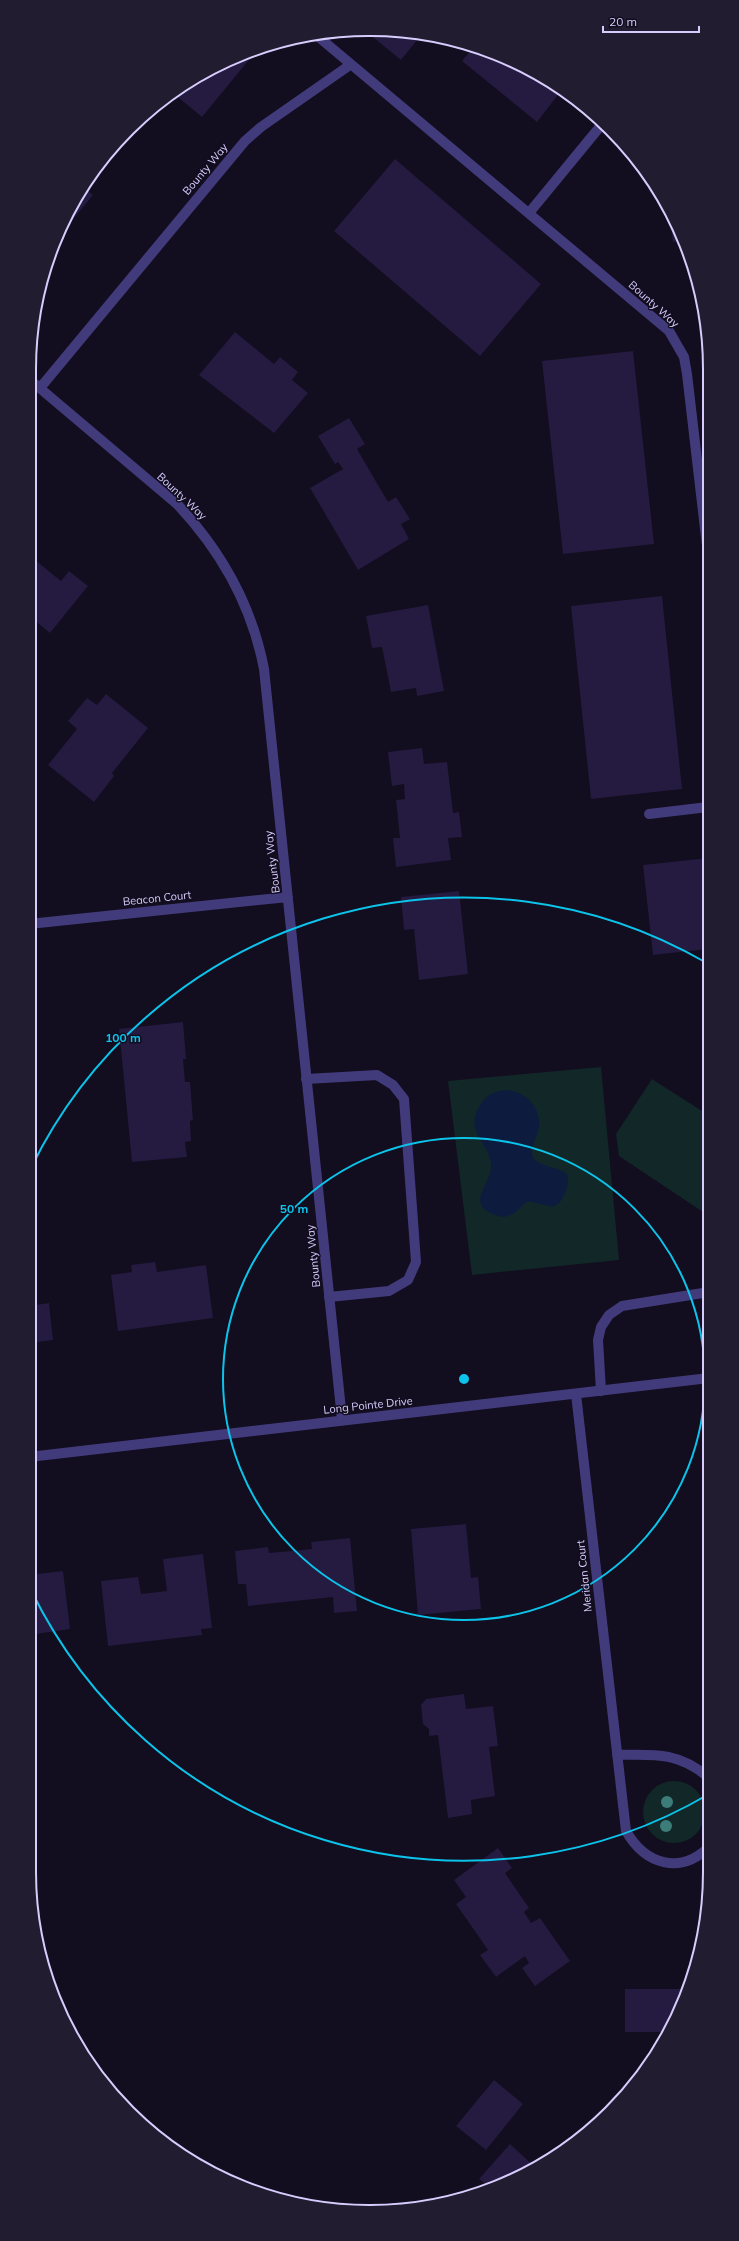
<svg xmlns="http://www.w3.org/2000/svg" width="739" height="2241" font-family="Mulish,sans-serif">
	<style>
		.green { fill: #112728 }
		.water { fill: #0d1c3e }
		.building { fill: #251a3f }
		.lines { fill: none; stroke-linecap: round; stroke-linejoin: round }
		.service { stroke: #423b7b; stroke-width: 10 }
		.minor { stroke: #423b7b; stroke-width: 10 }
		.tree { fill: #3c7d79 }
		.ring { fill: none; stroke: #0cc3ea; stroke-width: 2 }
		.labels { text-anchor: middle; stroke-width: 3; stroke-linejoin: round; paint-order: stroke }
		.street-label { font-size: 11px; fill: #d7cdfd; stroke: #120d1f }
		.rim { fill: none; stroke: #d7cdfd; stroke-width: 2 }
		.centre { fill: #0cc3ea; stroke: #120d1f; stroke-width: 2 }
		.ring-label { font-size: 12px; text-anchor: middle; font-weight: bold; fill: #0cc3ea; stroke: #120d1f; stroke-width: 3; stroke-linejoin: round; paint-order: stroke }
	</style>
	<rect width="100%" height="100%" fill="#120d1f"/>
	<!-- green -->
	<path class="green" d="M601 1067 619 1260 472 1275 448 1081Z
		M652 1079 702 1111 709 1103V1216L619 1156 616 1134Z
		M643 1812a31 31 0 1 1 62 0a31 31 0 1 1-62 0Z"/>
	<!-- water -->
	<path class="water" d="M505 1090C525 1091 541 1106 539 1127 537 1139 529 1146 533 1158 542 1168 556 1166 567 1174 569 1182 568 1188 564 1195 554 1217 542 1200 526 1202 517 1211 509 1221 495 1215 463 1203 493 1184 491 1165 490 1142 463 1133 480 1105 486 1095 493 1092 505 1090Z"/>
	<!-- building -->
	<path class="building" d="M370 29 422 34 401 60 364 30Z
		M472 49 540 75 561 91 537 122 462 61Z
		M257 50 202 117 173 93 181 86 239 55Z
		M395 159 541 284 480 356 334 231Z
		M83 187 93 195 70 223 65 220Z
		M669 210 675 219 682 241 673 242Z
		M235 332 274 364 280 357 298 372 292 380 308 393 274 433 199 375Z
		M633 351 654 544 563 554 542 361Z
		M349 418 365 444 357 449 388 502 396 497 410 519 401 524 409 539 358 570 310 488 343 469 338 462 335 464 318 436Z
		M29 555 61 581 69 571 88 586 50 633 34 620 29 626Z
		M662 596 682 789 591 799 571 606Z
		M428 605 444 691 417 696 416 688 391 692 382 647 372 648 366 616Z
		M106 694 148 728 112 773 114 776 94 802 48 765 77 729 68 721 87 698 97 705Z
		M422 748 424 764 447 762 453 813 459 812 462 837 448 838 451 860 396 867 393 838H400L396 800 405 799 404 784 392 786 388 752Z
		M708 858V949L653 955 643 865Z
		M459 891 468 974 419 980 414 929 404 930 401 897Z
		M183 1022 186 1059H183L185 1082H190L193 1120 190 1121 191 1141 185 1142 187 1157 132 1162 119 1029Z
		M29 1063 32 1086H29Z
		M155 1262 157 1272 206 1265 213 1318 118 1331 111 1275 132 1272 131 1265Z
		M35 1284 36 1305 49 1303 53 1340 29 1343V1285Z
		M709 1497V1531L706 1532 702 1498Z
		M466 1524 471 1578 478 1577 481 1609 418 1615 411 1529Z
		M350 1538 357 1611 334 1613 333 1597 248 1606 246 1584H238L235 1551 268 1547 269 1553 312 1549 311 1542Z
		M203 1554 212 1628 201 1629 202 1635 108 1646 101 1581 138 1577 141 1594 167 1591 163 1559Z
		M63 1571 70 1629 29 1635V1575Z
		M464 1694 466 1709 493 1706 498 1746 489 1747 495 1796 471 1800 472 1814 448 1818 438 1735 429 1736V1729L423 1724 421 1705 426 1699Z
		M498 1848 512 1868 505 1873 529 1908 524 1912 531 1923 540 1918 570 1961 535 1986 522 1968 529 1963 525 1956 496 1977 480 1955 488 1950 456 1904 466 1897 454 1880Z
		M625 1989H688L684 2002 668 2032H625Z
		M494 2080 523 2104 486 2150 456 2126Z
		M510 2144 534 2166 488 2186 479 2179Z"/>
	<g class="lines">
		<!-- service -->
		<path class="service" d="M306 1079 377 1075 393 1085 404 1099 416 1262 408 1280 389 1291 329 1297
			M601 1391 598 1340 601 1327 609 1315 622 1306 709 1292"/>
		<!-- minor -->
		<path class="minor" d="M315 34 669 331 684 357 687 374 707 546
			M529 213 603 123
			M29 379 178 505C222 552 252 606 264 669L342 1419
			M40 388 245 141 261 127 350 65
			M649 814 708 807
			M29 924 288 897
			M576 1394 626 1831C645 1864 680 1876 710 1846
			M29 1457 709 1378
			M617 1755C654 1754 681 1752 710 1779"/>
	</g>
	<!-- trees -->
	<g class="tree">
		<circle cx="667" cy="1802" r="6"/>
		<circle cx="666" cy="1826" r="6"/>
	</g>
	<!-- distance rings -->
	<g class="ring">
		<circle cx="464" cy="1379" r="241"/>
		<path d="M709 1794A482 482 0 0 1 31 1590M31 1168A482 482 0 0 1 705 962"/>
	</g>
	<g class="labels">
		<!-- street labels -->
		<g class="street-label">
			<text transform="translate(205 169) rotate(-50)" y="4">Bounty Way</text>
			<text transform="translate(654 304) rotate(42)" y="4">Bounty Way</text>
			<text transform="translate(182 496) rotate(43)" y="4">Bounty Way</text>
			<text transform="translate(272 862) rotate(-97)" y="4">Bounty Way</text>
			<text transform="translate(157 898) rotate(-6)" y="4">Beacon Court</text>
			<text transform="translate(313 1256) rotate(-96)" y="4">Bounty Way</text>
			<text transform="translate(368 1405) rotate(-6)" y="4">Long Pointe Drive</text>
			<text transform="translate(584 1576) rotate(-96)" y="4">Meridan Court</text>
		</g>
	</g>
	<!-- crop -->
	<path d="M0 0H739V2241H0ZM369 36H370A333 333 0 0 1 703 369V1872A333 333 0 0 1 370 2205H369A333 333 0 0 1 36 1872V369A333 333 0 0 1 369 36Z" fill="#221c31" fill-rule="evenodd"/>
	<path class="rim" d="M369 36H370A333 333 0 0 1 703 369V1872A333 333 0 0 1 370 2205H369A333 333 0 0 1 36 1872V369A333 333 0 0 1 369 36Z"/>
	<circle cx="464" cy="1379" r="6" class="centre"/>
	<g class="ring-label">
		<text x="123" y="1042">100 m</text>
		<text x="294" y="1213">50 m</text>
	</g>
	<!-- scale -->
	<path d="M603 26v6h96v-6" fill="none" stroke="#d7cdfd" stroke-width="2"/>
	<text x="609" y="26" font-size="12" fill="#d7cdfd" stroke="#120d1f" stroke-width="3" paint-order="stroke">20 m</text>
</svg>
